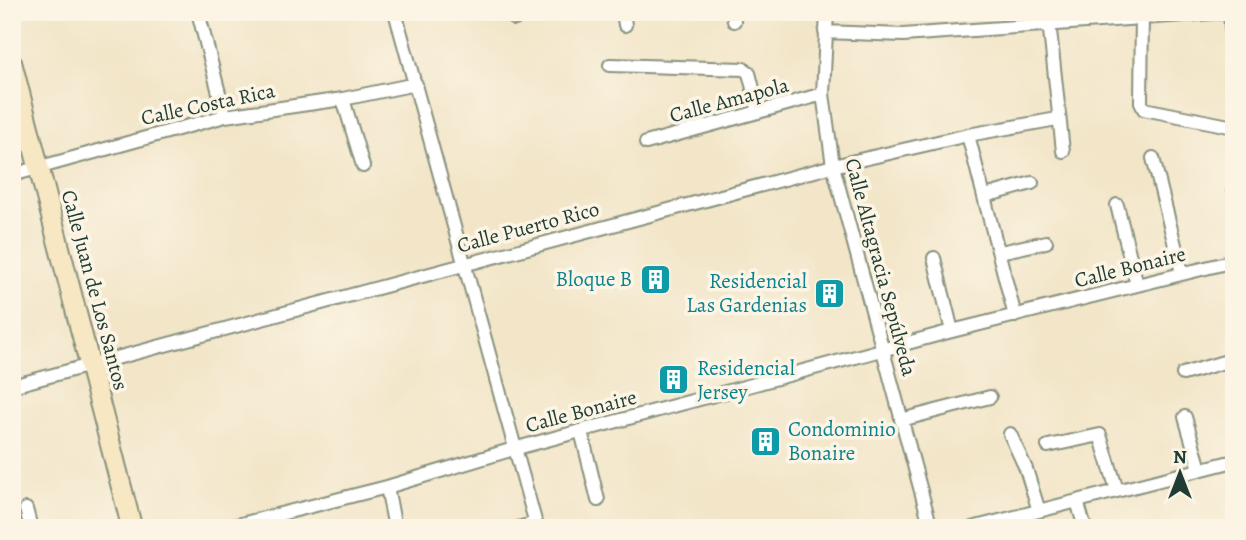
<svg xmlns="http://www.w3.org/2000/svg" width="1246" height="540" font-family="Alegreya,serif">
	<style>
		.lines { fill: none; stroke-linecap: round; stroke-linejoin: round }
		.street-casing { stroke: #88917e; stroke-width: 16 }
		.secondary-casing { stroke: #88917e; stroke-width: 23 }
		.street { stroke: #fff; stroke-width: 12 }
		.secondary { stroke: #f7e8c3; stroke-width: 19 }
		.labels { text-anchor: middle; stroke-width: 7; stroke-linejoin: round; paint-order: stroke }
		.street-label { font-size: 21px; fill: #1f3d34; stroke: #fcf5e5 }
		.culture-label { font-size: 21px; fill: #0d838f; stroke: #fcf5e5; text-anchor: end }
	</style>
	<rect width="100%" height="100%" fill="#fcf5e5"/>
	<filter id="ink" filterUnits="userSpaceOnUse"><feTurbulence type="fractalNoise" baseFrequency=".0143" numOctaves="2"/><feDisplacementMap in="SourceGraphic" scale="14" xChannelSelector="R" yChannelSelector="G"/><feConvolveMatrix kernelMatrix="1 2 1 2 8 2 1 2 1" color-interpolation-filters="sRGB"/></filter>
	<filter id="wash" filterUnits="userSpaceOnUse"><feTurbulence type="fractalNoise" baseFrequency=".00686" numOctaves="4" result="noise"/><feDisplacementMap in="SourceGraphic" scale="28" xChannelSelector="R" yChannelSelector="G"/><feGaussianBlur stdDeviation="1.57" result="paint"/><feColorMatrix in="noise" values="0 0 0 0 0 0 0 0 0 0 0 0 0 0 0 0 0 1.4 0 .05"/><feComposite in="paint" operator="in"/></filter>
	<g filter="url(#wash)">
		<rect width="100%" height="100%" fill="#f2e5c8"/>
	</g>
	<g filter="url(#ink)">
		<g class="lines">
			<defs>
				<path id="street" d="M198 12 225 116
					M395 12 537 528
					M514 12 515 19
					M623 12 625 25
					M733 12 734 21
					M827 12 823 94 833 166 931 528
					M1048 12 1063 151
					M1142 12 1141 103 1144 109 1234 127
					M1230 12 1234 68
					M825 32 903 35 1226 12
					M610 65 744 69 749 73 759 112
					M343 99 363 166
					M968 135 1015 316
					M646 143 823 94
					M1234 155V190
					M1153 158 1182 273
					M12 175 225 116 343 99 416 84
					M985 196 1032 183
					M1117 205 1137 285
					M1000 252 1046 242
					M934 258 952 331
					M1183 374 1234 359
					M12 386 833 166 968 135 1057 119
					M1185 417 1200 469
					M901 420 990 397
					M581 431 598 500
					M1010 434 1026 469 1039 511
					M1048 446 1100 435 1117 490
					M387 487 395 528
					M1077 501 1085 528
					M26 509 31 528
					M225 528 387 487 517 448 952 331 1234 261
					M518 528 536 523
					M972 528 1234 461"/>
				<path id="secondary" d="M12 64 132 528"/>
			</defs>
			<!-- street casing -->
			<use href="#street" class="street-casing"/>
			<!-- secondary casing -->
			<use href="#secondary" class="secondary-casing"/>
			<!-- street -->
			<use href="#street" class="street"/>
			<!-- secondary -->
			<use href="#secondary" class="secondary"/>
		</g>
	</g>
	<!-- icons -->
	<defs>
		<symbol id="building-square" viewBox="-11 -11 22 22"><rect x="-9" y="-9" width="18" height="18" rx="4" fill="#0f9aa8" stroke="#fcf5e5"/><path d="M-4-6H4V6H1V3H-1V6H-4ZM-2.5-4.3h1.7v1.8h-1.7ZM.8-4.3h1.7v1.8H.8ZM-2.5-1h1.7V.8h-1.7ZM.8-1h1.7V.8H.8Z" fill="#fff"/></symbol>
	</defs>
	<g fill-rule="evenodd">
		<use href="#building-square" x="638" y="262" width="35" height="35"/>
		<use href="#building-square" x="812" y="276" width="35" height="35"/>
		<use href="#building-square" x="656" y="362" width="35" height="35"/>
		<use href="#building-square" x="748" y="424" width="35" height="35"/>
	</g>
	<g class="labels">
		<!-- street labels -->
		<g class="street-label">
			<text transform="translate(729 100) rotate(-15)" y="7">Calle Amapola</text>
			<text transform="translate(208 104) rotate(-12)" y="7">Calle Costa Rica</text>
			<text transform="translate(528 227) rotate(-15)" y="7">Calle Puerto Rico</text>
			<text transform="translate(881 267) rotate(75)" y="7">Calle Altagracia Sepúlveda</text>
			<text transform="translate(1130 267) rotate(-14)" y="7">Calle Bonaire</text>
			<text transform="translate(95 290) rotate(75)" y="7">Calle Juan de Los Santos</text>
			<text transform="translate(581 411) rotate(-15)" y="7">Calle Bonaire</text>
		</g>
		<!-- culture labels -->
		<g class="culture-label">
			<text x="632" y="286">Bloque B</text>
			<text x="807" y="288">Residencial<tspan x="807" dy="24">Las Gardenias</tspan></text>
			<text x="697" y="375" text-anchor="start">Residencial<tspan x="697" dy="24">Jersey</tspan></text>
			<text x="788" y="436" text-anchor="start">Condominio<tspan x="788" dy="24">Bonaire</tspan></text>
		</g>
	</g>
	<!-- margin -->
	<rect width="1246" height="540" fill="none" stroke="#fcf5e5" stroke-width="42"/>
	<!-- north arrow -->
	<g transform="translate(1180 473)" stroke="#fcf5e5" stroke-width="5" paint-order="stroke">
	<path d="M0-5L12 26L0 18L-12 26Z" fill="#1f3d34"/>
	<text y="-10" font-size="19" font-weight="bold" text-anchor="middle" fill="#1f3d34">N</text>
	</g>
</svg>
